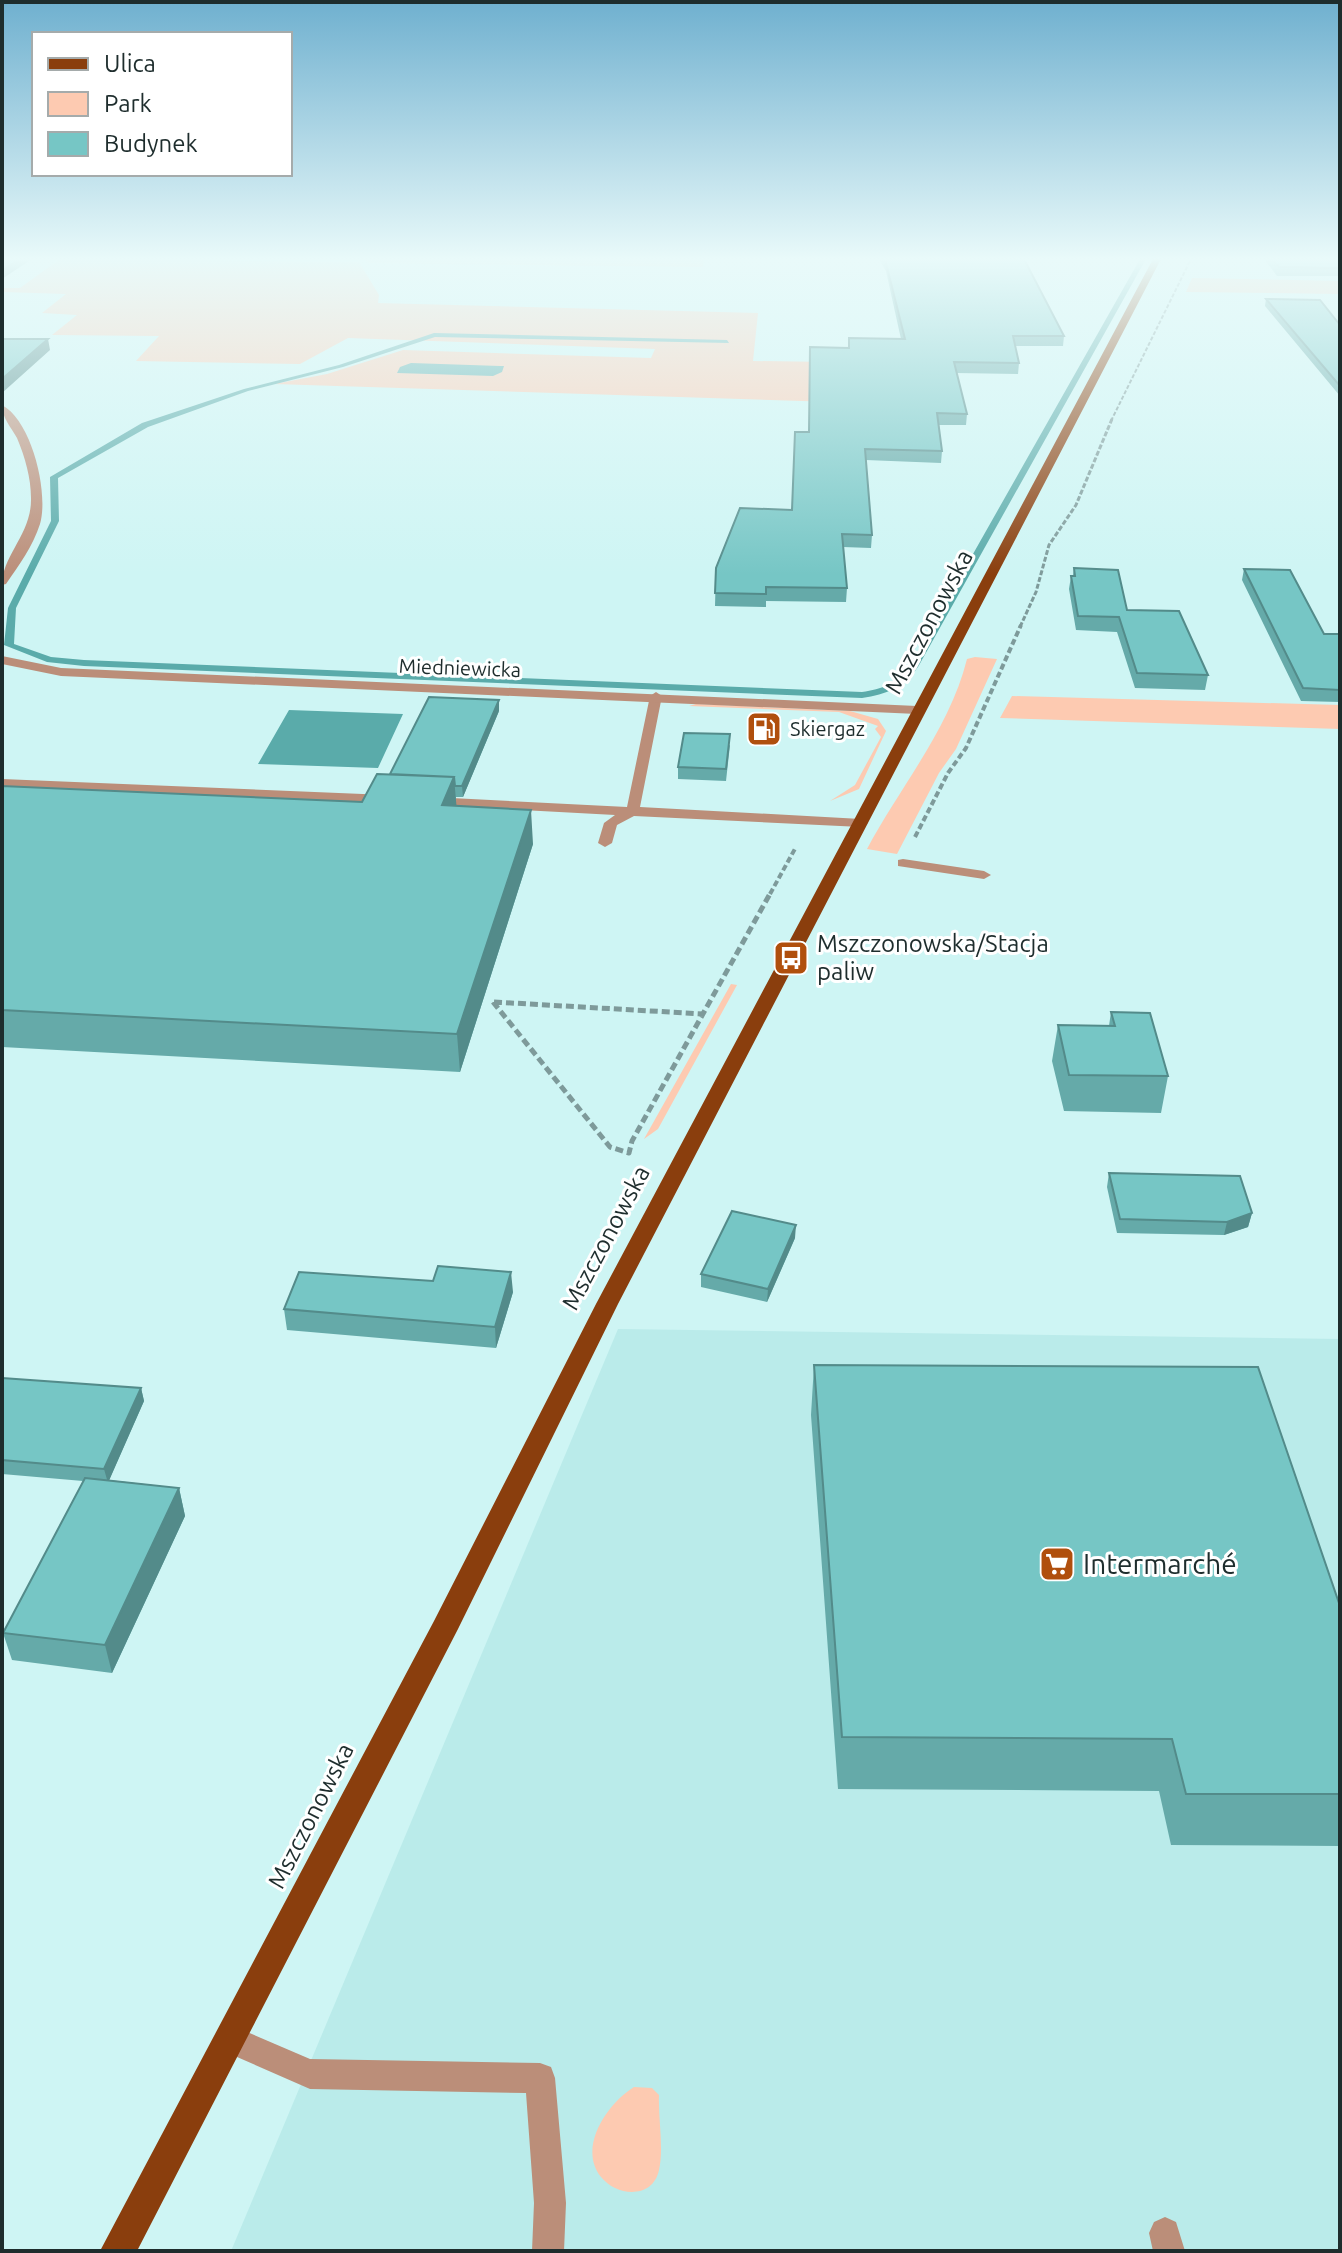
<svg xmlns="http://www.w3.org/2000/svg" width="1342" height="2253" font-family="Ubuntu,sans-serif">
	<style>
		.built { fill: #baebea }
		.green { fill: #fdcab1 }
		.water { fill: #5aabaa }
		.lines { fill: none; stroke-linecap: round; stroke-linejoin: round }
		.stream { fill: #5aabaa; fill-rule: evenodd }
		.path-far3 { stroke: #7e9a9a; stroke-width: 2; stroke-dasharray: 4 2; stroke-linecap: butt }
		.path-far2 { stroke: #7e9a9a; stroke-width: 3; stroke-dasharray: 5 2; stroke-linecap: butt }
		.path-far1 { stroke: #7e9a9a; stroke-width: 4; stroke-dasharray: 6 3; stroke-linecap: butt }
		.path { stroke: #7e9a9a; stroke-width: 5; stroke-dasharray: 8 4; stroke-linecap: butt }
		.service { fill: #bb8e79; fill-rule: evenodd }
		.minor { fill: #bb8e79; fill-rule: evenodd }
		.primary { fill: #8a3e0d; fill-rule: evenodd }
		.wall { fill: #65aaa9 }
		.shaded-wall { fill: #538b8a }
		.building { fill: #76c6c5; stroke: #538b8a; stroke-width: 2 }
		.labels { text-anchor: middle; stroke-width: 6; stroke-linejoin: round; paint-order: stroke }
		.far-street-label { font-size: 20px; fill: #1e2d2d; stroke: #fff }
		.far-poi-label { font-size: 20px; fill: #1e2d2d; stroke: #fff; text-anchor: start }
		.street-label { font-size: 24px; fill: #1e2d2d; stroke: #fff }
		.poi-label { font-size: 24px; fill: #1e2d2d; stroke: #fff; text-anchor: start }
		.near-poi-label { font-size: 28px; fill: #1e2d2d; stroke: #fff; text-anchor: start }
	</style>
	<rect width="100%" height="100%" fill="#cef5f4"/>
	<!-- built -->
	<path class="built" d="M618 1329 1340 1339V2251H231Z"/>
	<!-- green -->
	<path class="green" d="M60 259 359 262 379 295 378 303 758 313 753 361 829 362 835 402 274 384 327 374 403 350 651 358 655 349 348 338 300 364 136 361 159 336 52 335 77 315 42 313 66 294 2 292V288H20Z
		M364 259H704L703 267 369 263Z
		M1192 278 1340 281V294L1186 292Z
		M975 657 997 659 956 749 939 773 897 854 867 849C900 787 950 728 967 659Z
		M1012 696 1340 705V729L1000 718Z
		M696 704 850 711 878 719 886 731 859 789 830 801 855 785 881 737 875 729 878 726 839 712 689 706Z
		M731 984 737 985 658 1129 644 1139Z
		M634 2087 652 2088 659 2095C658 2118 664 2148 659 2170 653 2199 617 2197 601 2177 577 2147 608 2103 634 2087Z"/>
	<!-- water -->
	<path class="water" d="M411 363 500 366H504L502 372 493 376 397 373 400 367Z
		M289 710 403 714 378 768 258 764Z"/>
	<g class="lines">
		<!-- stream -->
		<path class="stream" d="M1140 259H1146L918 667C903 688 887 694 862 698L84 666 47 662 4 645 8 608 51 521 50 477 142 423 244 389 339 365 434 333 727 340 729 343 435 337 343 367 248 391 148 427 58 478 59 521 16 608 14 644 51 657 84 660 862 692C882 689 897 684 909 667Z"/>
		<!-- path-far3 -->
		<path class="path-far3" d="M1111 421 1191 259"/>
		<!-- path-far2 -->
		<path class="path-far2" d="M1020 627 1036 592 1049 545 1076 505 1112 419"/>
		<!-- path-far1 -->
		<path class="path-far1" d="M915 837 948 773 966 748 1021 625
			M770 894 796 847"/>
		<!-- path -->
		<path class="path" d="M493 1002 610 1147 629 1153 632 1141 771 892
			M494 1002 704 1014"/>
		<!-- service -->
		<path class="service" d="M656 692 662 696 640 807 861 819 868 823 861 827 634 816 617 825 612 843 605 847 598 843 604 823 615 815 432 805 425 801 432 797 627 807 650 696Z
			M2 779 387 795 394 799 387 803 2 787Z
			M903 859 984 871 991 875 984 879 898 866V860Z
			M231 2025 310 2059 540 2063 551 2067 555 2078 566 2203 564 2251H532L534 2203 526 2093 310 2089 221 2050 216 2040 221 2030Z
			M1165 2217 1176 2222 1185 2251H1153L1149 2233 1154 2222Z"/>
		<!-- minor -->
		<path class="minor" d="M2 405C32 421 49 493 40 524 33 546 19 565 6 584L2 585C2 555 32 534 31 498 31 478 25 457 17 438 11 427 2 418 2 405Z
			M2 656 61 668 917 706 924 710 917 714 61 676 2 664Z"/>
		<!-- primary -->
		<path class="primary" d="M1153 259H1161L618 1304 458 1629 137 2251H100L434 1621 596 1304Z"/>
	</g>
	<!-- wall -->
	<path class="wall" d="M879 259H1024L1064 336 1063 346H1015L1019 363 1018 374 956 373 967 414 966 425H939L942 451 941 463 866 460 872 535 871 548 843 547 847 588 846 602 766 601V607L715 606 716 568 792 510 809 432 849 348 901 339 886 271Z
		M1264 259H1340V276H1277Z
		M1266 299 1340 325V396L1265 306Z
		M1074 568 1208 675 1205 690 1135 688 1117 632 1076 630 1069 589 1071 576H1073Z
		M1244 569 1324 634H1340V702L1301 701 1242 580Z
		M499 711 463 797H456V806L533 844 460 1072 2 1047V786L362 802 390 774Z
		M730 745 726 781 678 779V767Z
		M1111 1012 1168 1076 1161 1113 1064 1111 1052 1061 1058 1025 1109 1026Z
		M1109 1173 1252 1213 1248 1227 1224 1235 1117 1233 1107 1187Z
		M795 1238 767 1302 701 1287V1274Z
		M433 1281 513 1292 496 1348 287 1330 284 1309Z
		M814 1365 1340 1606V1846L1171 1845 1159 1791 838 1789 811 1415Z
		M2 1378 141 1388 144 1401 109 1480 179 1488 185 1516 112 1673 12 1660 3 1633 83 1481 2 1474Z"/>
	<!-- shaded-wall -->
	<path class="shaded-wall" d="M19 259H32L2 279V271Z
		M48 339 50 350 2 393V379Z
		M499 700V711L463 797 462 786Z
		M454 777 457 812 442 805Z
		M531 810 533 844 460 1072 457 1034Z
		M1252 1213 1248 1227 1224 1235 1227 1222Z
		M796 1225 795 1238 767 1302 768 1289Z
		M511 1272 513 1292 496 1348 495 1327Z
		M141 1388 144 1401 108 1483 104 1469Z
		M179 1488 185 1516 112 1673 105 1645Z"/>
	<!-- building -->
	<path class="building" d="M2 259H19L2 271Z
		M885 259H1024L1064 336H1013L1019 363 954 362 967 414 937 413 942 451 865 449 872 535 842 534 847 588 766 587V594L715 593 716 568 740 508 792 510 795 432H809L810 347 849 348V338L905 339Z
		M1273 259H1340V268L1279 267Z
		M1266 299 1320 300 1340 325V386Z
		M2 339H48L2 379Z
		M1074 568 1118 570 1127 610 1179 611 1208 675 1137 673 1119 617 1078 616 1071 576H1075Z
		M1244 569 1290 570 1324 634H1340V690L1303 688Z
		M429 697 499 700 462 786H455L454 777 390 774Z
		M684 733 730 734 726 769 678 767Z
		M377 774 454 777 442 805 531 810 457 1034 2 1010V786L362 802Z
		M1111 1012 1150 1013 1168 1076 1069 1075 1058 1025 1115 1026Z
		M1109 1173 1240 1176 1252 1213 1227 1222 1120 1219Z
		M732 1211 796 1225 768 1289 701 1274Z
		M438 1266 511 1272 495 1327 284 1309 299 1272 433 1281Z
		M814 1365 1258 1367 1340 1606V1794H1186L1172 1739 842 1737Z
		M2 1378 141 1388 104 1469 2 1460Z
		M85 1478 179 1488 105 1645 3 1633Z"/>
	<!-- sky -->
	<linearGradient id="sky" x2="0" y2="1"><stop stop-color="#6fb0cf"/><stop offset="0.45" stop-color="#e9fafa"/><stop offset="1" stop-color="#e9fafa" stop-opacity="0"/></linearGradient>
	<rect width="1342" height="575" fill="url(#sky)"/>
	<!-- icons -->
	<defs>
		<symbol id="fuel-square" viewBox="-11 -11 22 22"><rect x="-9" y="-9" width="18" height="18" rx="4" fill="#b04f0d" stroke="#fff"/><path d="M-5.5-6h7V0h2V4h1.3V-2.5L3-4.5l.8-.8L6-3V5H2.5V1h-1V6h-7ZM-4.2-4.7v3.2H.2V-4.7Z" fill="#fff"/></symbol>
		<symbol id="bus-square" viewBox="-11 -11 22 22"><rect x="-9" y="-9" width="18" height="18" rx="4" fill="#b04f0d" stroke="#fff"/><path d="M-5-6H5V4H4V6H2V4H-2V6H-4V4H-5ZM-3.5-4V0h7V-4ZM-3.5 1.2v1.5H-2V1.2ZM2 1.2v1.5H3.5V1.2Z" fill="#fff"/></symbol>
		<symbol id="supermarket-square" viewBox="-11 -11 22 22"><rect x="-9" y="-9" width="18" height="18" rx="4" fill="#b04f0d" stroke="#fff"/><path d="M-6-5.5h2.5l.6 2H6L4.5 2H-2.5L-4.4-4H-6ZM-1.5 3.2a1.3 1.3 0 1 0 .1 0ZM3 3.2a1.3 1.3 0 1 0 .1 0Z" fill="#fff"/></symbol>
	</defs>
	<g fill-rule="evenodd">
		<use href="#fuel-square" x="744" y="709" width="40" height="40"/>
		<use href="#bus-square" x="771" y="938" width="40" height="40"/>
		<use href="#supermarket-square" x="1037" y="1544" width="40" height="40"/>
	</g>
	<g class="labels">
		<!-- far-street labels -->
		<g class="far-street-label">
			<text transform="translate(460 668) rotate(2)" y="7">Miedniewicka</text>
		</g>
		<!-- far-poi labels -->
		<g class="far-poi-label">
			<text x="790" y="736">Skiergaz</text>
		</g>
		<!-- street labels -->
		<g class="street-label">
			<text transform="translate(929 622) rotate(-62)" y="8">Mszczonowska</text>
			<text transform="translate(606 1238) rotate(-62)" y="8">Mszczonowska</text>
			<text transform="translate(311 1816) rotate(-63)" y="8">Mszczonowska</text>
		</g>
		<!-- poi labels -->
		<g class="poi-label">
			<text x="817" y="952">Mszczonowska/Stacja<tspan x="817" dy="28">paliw</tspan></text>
		</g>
		<!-- near-poi labels -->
		<g class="near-poi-label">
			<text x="1083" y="1574">Intermarché</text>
		</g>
	</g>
	<!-- border -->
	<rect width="1342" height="2253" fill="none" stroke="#1e2d2d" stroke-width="8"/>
	<!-- legend -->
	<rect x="32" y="32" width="260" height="144" fill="#ffffff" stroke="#a5abab" stroke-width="2"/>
	<rect x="48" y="58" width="40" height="12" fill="#8a3e0d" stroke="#a5abab" stroke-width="2"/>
	<text x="104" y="72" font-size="24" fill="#1e2d2d">Ulica</text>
	<rect x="48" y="92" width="40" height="24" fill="#fdcab1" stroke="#a5abab" stroke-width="2"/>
	<text x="104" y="112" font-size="24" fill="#1e2d2d">Park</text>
	<rect x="48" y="132" width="40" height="24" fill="#76c6c5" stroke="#a5abab" stroke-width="2"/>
	<text x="104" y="152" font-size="24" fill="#1e2d2d">Budynek</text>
</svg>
